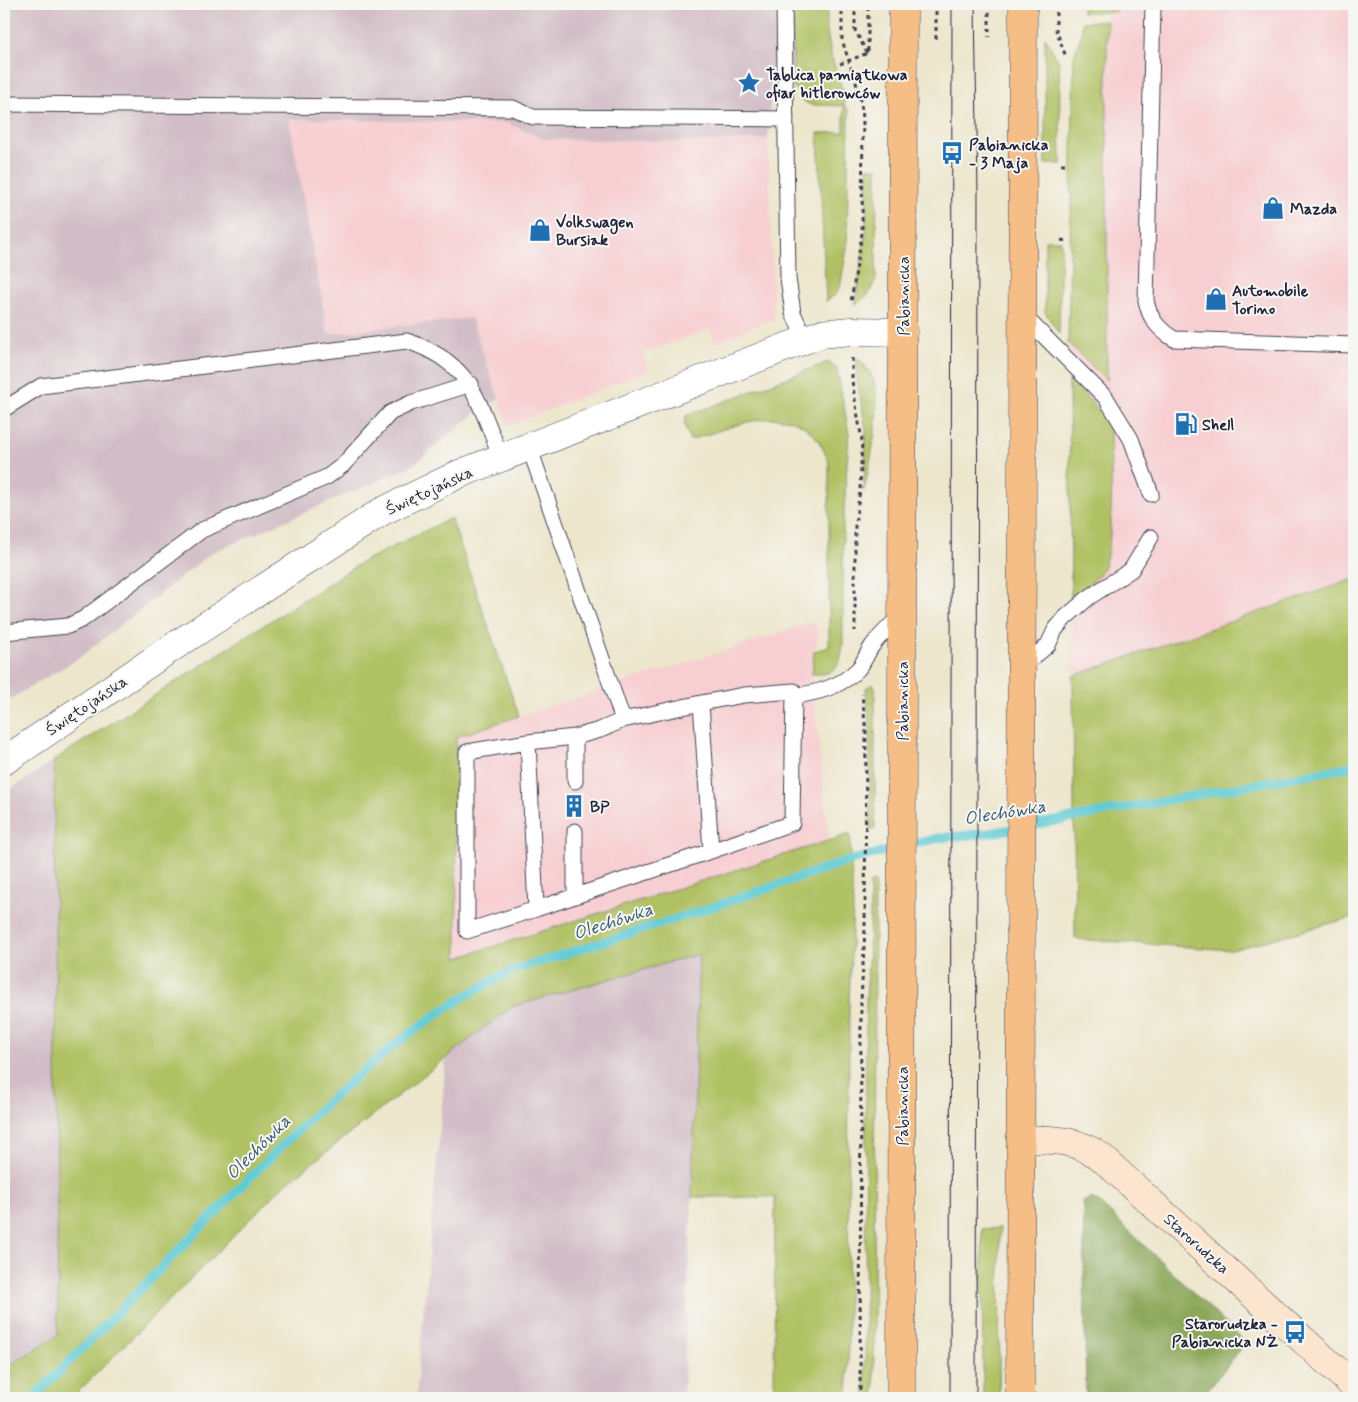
<svg xmlns="http://www.w3.org/2000/svg" width="1358" height="1402" font-family="Mynerve,sans-serif">
	<style>
		.built { fill: #f7cfd2 }
		.industrial { fill: #d2bdc6 }
		.green { fill: #b0c164; stroke: #697250 }
		.forest { fill: #8ca75a; stroke: #57644a }
		.lines { fill: none; stroke-linecap: round; stroke-linejoin: round }
		.stream { stroke: #5ecad4; stroke-width: 9 }
		.lane-casing { stroke: #403f51; stroke-width: 17 }
		.street-casing { stroke: #403f51; stroke-width: 29 }
		.secondary-casing { stroke: #403f51; stroke-width: 29 }
		.primary-casing { stroke: #403f51; stroke-width: 29 }
		.path { stroke: #403f51; stroke-width: 3; stroke-dasharray: 4 4; stroke-linecap: butt }
		.lane { stroke: #fff; stroke-width: 15 }
		.street { stroke: #fff; stroke-width: 28 }
		.secondary { stroke: #fbe5cf; stroke-width: 28 }
		.primary { stroke: #f6be87; stroke-width: 28 }
		.tram { stroke: #22223b; stroke-width: 1 }
		.labels { text-anchor: middle; stroke-width: 4; stroke-linejoin: round; paint-order: stroke }
		.poi-label { font-size: 16px; font-weight: bold; fill: #22223b; stroke: #f6f6f2; text-anchor: start }
		.street-label { font-size: 16px; fill: #22223b; stroke: #f6f6f2 }
		.water-label { font-size: 18px; font-style: italic; fill: #375d71; stroke: #f6f6f2 }
	</style>
	<rect width="100%" height="100%" fill="#f6f6f2"/>
	<filter id="ink" filterUnits="userSpaceOnUse"><feTurbulence type="fractalNoise" baseFrequency=".02" numOctaves="2"/><feDisplacementMap in="SourceGraphic" scale="10" xChannelSelector="R" yChannelSelector="G"/><feConvolveMatrix kernelMatrix="1 2 1 2 8 2 1 2 1" color-interpolation-filters="sRGB"/></filter>
	<filter id="wash" filterUnits="userSpaceOnUse"><feTurbulence type="fractalNoise" baseFrequency=".0096" numOctaves="4" result="noise"/><feDisplacementMap in="SourceGraphic" scale="20" xChannelSelector="R" yChannelSelector="G"/><feGaussianBlur stdDeviation="1.12" result="paint"/><feColorMatrix in="noise" values="0 0 0 0 0 0 0 0 0 0 0 0 0 0 0 0 0 1.4 0 .05"/><feComposite in="paint" operator="in"/></filter>
	<g filter="url(#wash)">
		<rect width="100%" height="100%" fill="#ede6cc"/>
		<!-- built -->
		<path class="built" d="M1107 4H1354V579L1073 676 1068 343 1107 381Z
			M289 119 507 123 543 139 700 142 768 139 774 318 716 343 709 329 643 353 649 370 508 426 471 318 328 334Z
			M814 622 819 633 811 667 829 841 457 958 456 736Z"/>
		<!-- industrial -->
		<path class="industrial" d="M4 4H815V6L793 8V86L771 89 768 139 700 142 543 139 507 123 289 119 328 334 471 318 499 399 481 409 410 467 211 553 79 658 4 703Z
			M54 760 58 1335 4 1369V794Z
			M699 954 692 1197 683 1398H416L446 1058 511 1007Z"/>
		<!-- green -->
		<path class="green" d="M815 4H827V31L831 55 846 100 844 105 849 111 847 248 840 287 835 295 826 301 818 133 844 132V106L811 105 805 102 793 86V8L814 6Z
			M1082 4H1116V12H1082Z
			M1107 21V381L1068 343 1074 55 1082 33V22Z
			M1045 37 1059 62 1061 164H1045Z
			M867 168H877L876 279 868 295 855 305 866 232Z
			M1045 240H1061L1059 334 1045 312Z
			M856 357C864 364 871 372 874 382 882 410 870 463 864 491L866 429 857 380Z
			M828 362 837 369 849 434 843 527V645C840 667 837 675 812 674L814 651 829 647V463C804 391 744 424 690 440L684 423 686 416Z
			M1069 379 1109 420 1110 429C1110 464 1116 539 1103 568 1097 581 1082 590 1071 597Z
			M451 518 519 716 456 737 457 958 850 834 853 906 849 1002 848 1398H774L775 1197H692L699 954 511 1007 283 1186 72 1398H4V1369L58 1335 54 760 362 562Z
			M1354 579V917L1232 950 1075 939 1073 676Z
			M873 684 875 687V828L870 830V733L866 688Z
			M875 881 874 1398H865L866 1000 870 928V883Z
			M1000 1228 999 1398H983L982 1229Z"/>
		<!-- forest -->
		<path class="forest" d="M1091 1198 1100 1203 1246 1343 1201 1398H1086L1083 1202Z"/>
		<g class="lines">
			<!-- stream -->
			<path class="stream" d="M33 1398C98 1333 162 1267 227 1201 314 1113 398 1027 511 971L713 907 847 861 938 838 990 833 1354 766"/>
		</g>
	</g>
	<g filter="url(#ink)">
		<g class="lines">
			<defs>
				<path id="lane" d="M784 4 788 278 793 313 805 339
					M1153 4 1146 300C1149 318 1158 329 1174 339L1354 345
					M4 104 513 108 533 117 786 119
					M1022 314 1106 398 1131 439 1151 494
					M4 409 41 386 407 341C472 363 477 399 501 457
					M529 446 623 720
					M4 632 68 626 83 619 202 530 327 477 343 465 390 413 411 403 471 384
					M1022 667 1048 645 1055 630 1065 618 1088 598 1131 570 1151 537
					M794 696C817 693 841 687 858 669 864 663 867 653 872 646 881 634 892 624 902 614
					M701 703 744 695 794 691 792 823 711 851
					M528 742 575 737 600 730 623 720 701 703 711 851 536 909 528 742 467 752V931L536 909
					M575 781V737
					M575 896V831"/>
				<path id="street" d="M4 761 167 651 381 512 459 474 820 334 851 331 903 332"/>
				<path id="secondary" d="M1021 1139C1053 1140 1074 1138 1101 1157L1354 1386"/>
				<path id="primary" d="M901 1398 903 4
					M1020 1398 1023 4"/>
			</defs>
			<!-- lane casing -->
			<use href="#lane" class="lane-casing"/>
			<!-- street casing -->
			<use href="#street" class="street-casing"/>
			<!-- secondary casing -->
			<use href="#secondary" class="secondary-casing"/>
			<!-- primary casing -->
			<use href="#primary" class="primary-casing"/>
			<!-- path -->
			<path class="path" d="M842 4V40L859 92 863 117 862 233 851 302
				M855 4V30L867 53
				M989 4V37
				M1056 4V30L1066 57
				M936 39V4
				M840 64 868 53V4
				M1061 164H1067
				M1061 240 1067 241
				M852 358V381L862 441 860 490 855 525V631
				M860 1398 861 1001 865 929 866 733 862 694"/>
			<!-- lane -->
			<use href="#lane" class="lane"/>
			<!-- street -->
			<use href="#street" class="street"/>
			<!-- secondary -->
			<use href="#secondary" class="secondary"/>
			<!-- primary -->
			<use href="#primary" class="primary"/>
			<!-- tram -->
			<path class="tram" d="M975 4 978 194 976 1398
				M950 1398 952 4"/>
		</g>
	</g>
	<!-- icons -->
	<defs>
		<symbol id="sight-bare" viewBox="-9 -9 18 18"><path d="M0-6L1.8-2.2L6-1.7L2.9 1.2L3.7 5.4L0 3.3L-3.7 5.4L-2.9 1.2L-6-1.7L-1.8-2.2Z" fill="#1f6fb2" stroke="#f6f6f2" stroke-width="2.5" paint-order="stroke"/></symbol>
		<symbol id="bus-bare" viewBox="-9 -9 18 18"><path d="M-5-6H5V4H4V6H2V4H-2V6H-4V4H-5ZM-3.5-4V0h7V-4ZM-3.5 1.2v1.5H-2V1.2ZM2 1.2v1.5H3.5V1.2Z" fill="#1f6fb2" stroke="#f6f6f2" stroke-width="2.5" paint-order="stroke"/></symbol>
		<symbol id="shop-bare" viewBox="-9 -9 18 18"><path d="M-5-2.5h2.3a2.7 3.5 0 0 1 5.4 0H5L5.5 6h-11ZM-1.5-2.5h3a1.5 2.3 0 0 0-3 0Z" fill="#1f6fb2" stroke="#f6f6f2" stroke-width="2.5" paint-order="stroke"/></symbol>
		<symbol id="fuel-bare" viewBox="-9 -9 18 18"><path d="M-5.5-6h7V0h2V4h1.3V-2.5L3-4.5l.8-.8L6-3V5H2.5V1h-1V6h-7ZM-4.2-4.7v3.2H.2V-4.7Z" fill="#1f6fb2" stroke="#f6f6f2" stroke-width="2.5" paint-order="stroke"/></symbol>
		<symbol id="building-bare" viewBox="-9 -9 18 18"><path d="M-4-6H4V6H1V3H-1V6H-4ZM-2.5-4.3h1.7v1.8h-1.7ZM.8-4.3h1.7v1.8H.8ZM-2.5-1h1.7V.8h-1.7ZM.8-1h1.7V.8H.8Z" fill="#1f6fb2" stroke="#f6f6f2" stroke-width="2.5" paint-order="stroke"/></symbol>
	</defs>
	<g fill-rule="evenodd">
		<use href="#sight-bare" x="733" y="67" width="32" height="32"/>
		<use href="#bus-bare" x="936" y="137" width="32" height="32"/>
		<use href="#shop-bare" x="1257" y="192" width="32" height="32"/>
		<use href="#shop-bare" x="524" y="214" width="32" height="32"/>
		<use href="#shop-bare" x="1200" y="283" width="32" height="32"/>
		<use href="#fuel-bare" x="1170" y="408" width="32" height="32"/>
		<use href="#building-bare" x="558" y="790" width="32" height="32"/>
		<use href="#bus-bare" x="1279" y="1316" width="32" height="32"/>
	</g>
	<g class="labels">
		<!-- poi labels -->
		<g class="poi-label">
			<text x="766" y="80">Tablica pamiątkowa<tspan x="766" dy="18">ofiar hitlerowców</tspan></text>
			<text x="969" y="150">Pabianicka<tspan x="969" dy="18">- 3 Maja</tspan></text>
			<text x="1290" y="214">Mazda</text>
			<text x="556" y="227">Volkswagen<tspan x="556" dy="18">Bursiak</tspan></text>
			<text x="1232" y="296">Automobile<tspan x="1232" dy="18">Torino</tspan></text>
			<text x="1202" y="430">Shell</text>
			<text x="590" y="812">BP</text>
			<text x="1278" y="1329" text-anchor="end">Starorudzka -<tspan x="1278" dy="18">Pabianicka NŻ</tspan></text>
		</g>
		<!-- street labels -->
		<g class="street-label">
			<text transform="translate(903 296) rotate(-90)" y="6">Pabianicka</text>
			<text transform="translate(429 490) rotate(-25)" y="6">Świętojańska</text>
			<text transform="translate(902 701) rotate(-90)" y="6">Pabianicka</text>
			<text transform="translate(86 705) rotate(-34)" y="6">Świętojańska</text>
			<text transform="translate(902 1106) rotate(-90)" y="6">Pabianicka</text>
			<text transform="translate(1197 1243) rotate(42)" y="6">Starorudzka</text>
		</g>
		<!-- water labels -->
		<g class="water-label">
			<text transform="translate(1005 812) rotate(-9)" y="6">Olechówka</text>
			<text transform="translate(613 921) rotate(-18)" y="6">Olechówka</text>
			<text transform="translate(258 1147) rotate(-45)" y="6">Olechówka</text>
		</g>
	</g>
	<!-- margin -->
	<rect width="1358" height="1402" fill="none" stroke="#f6f6f2" stroke-width="20"/>
</svg>
